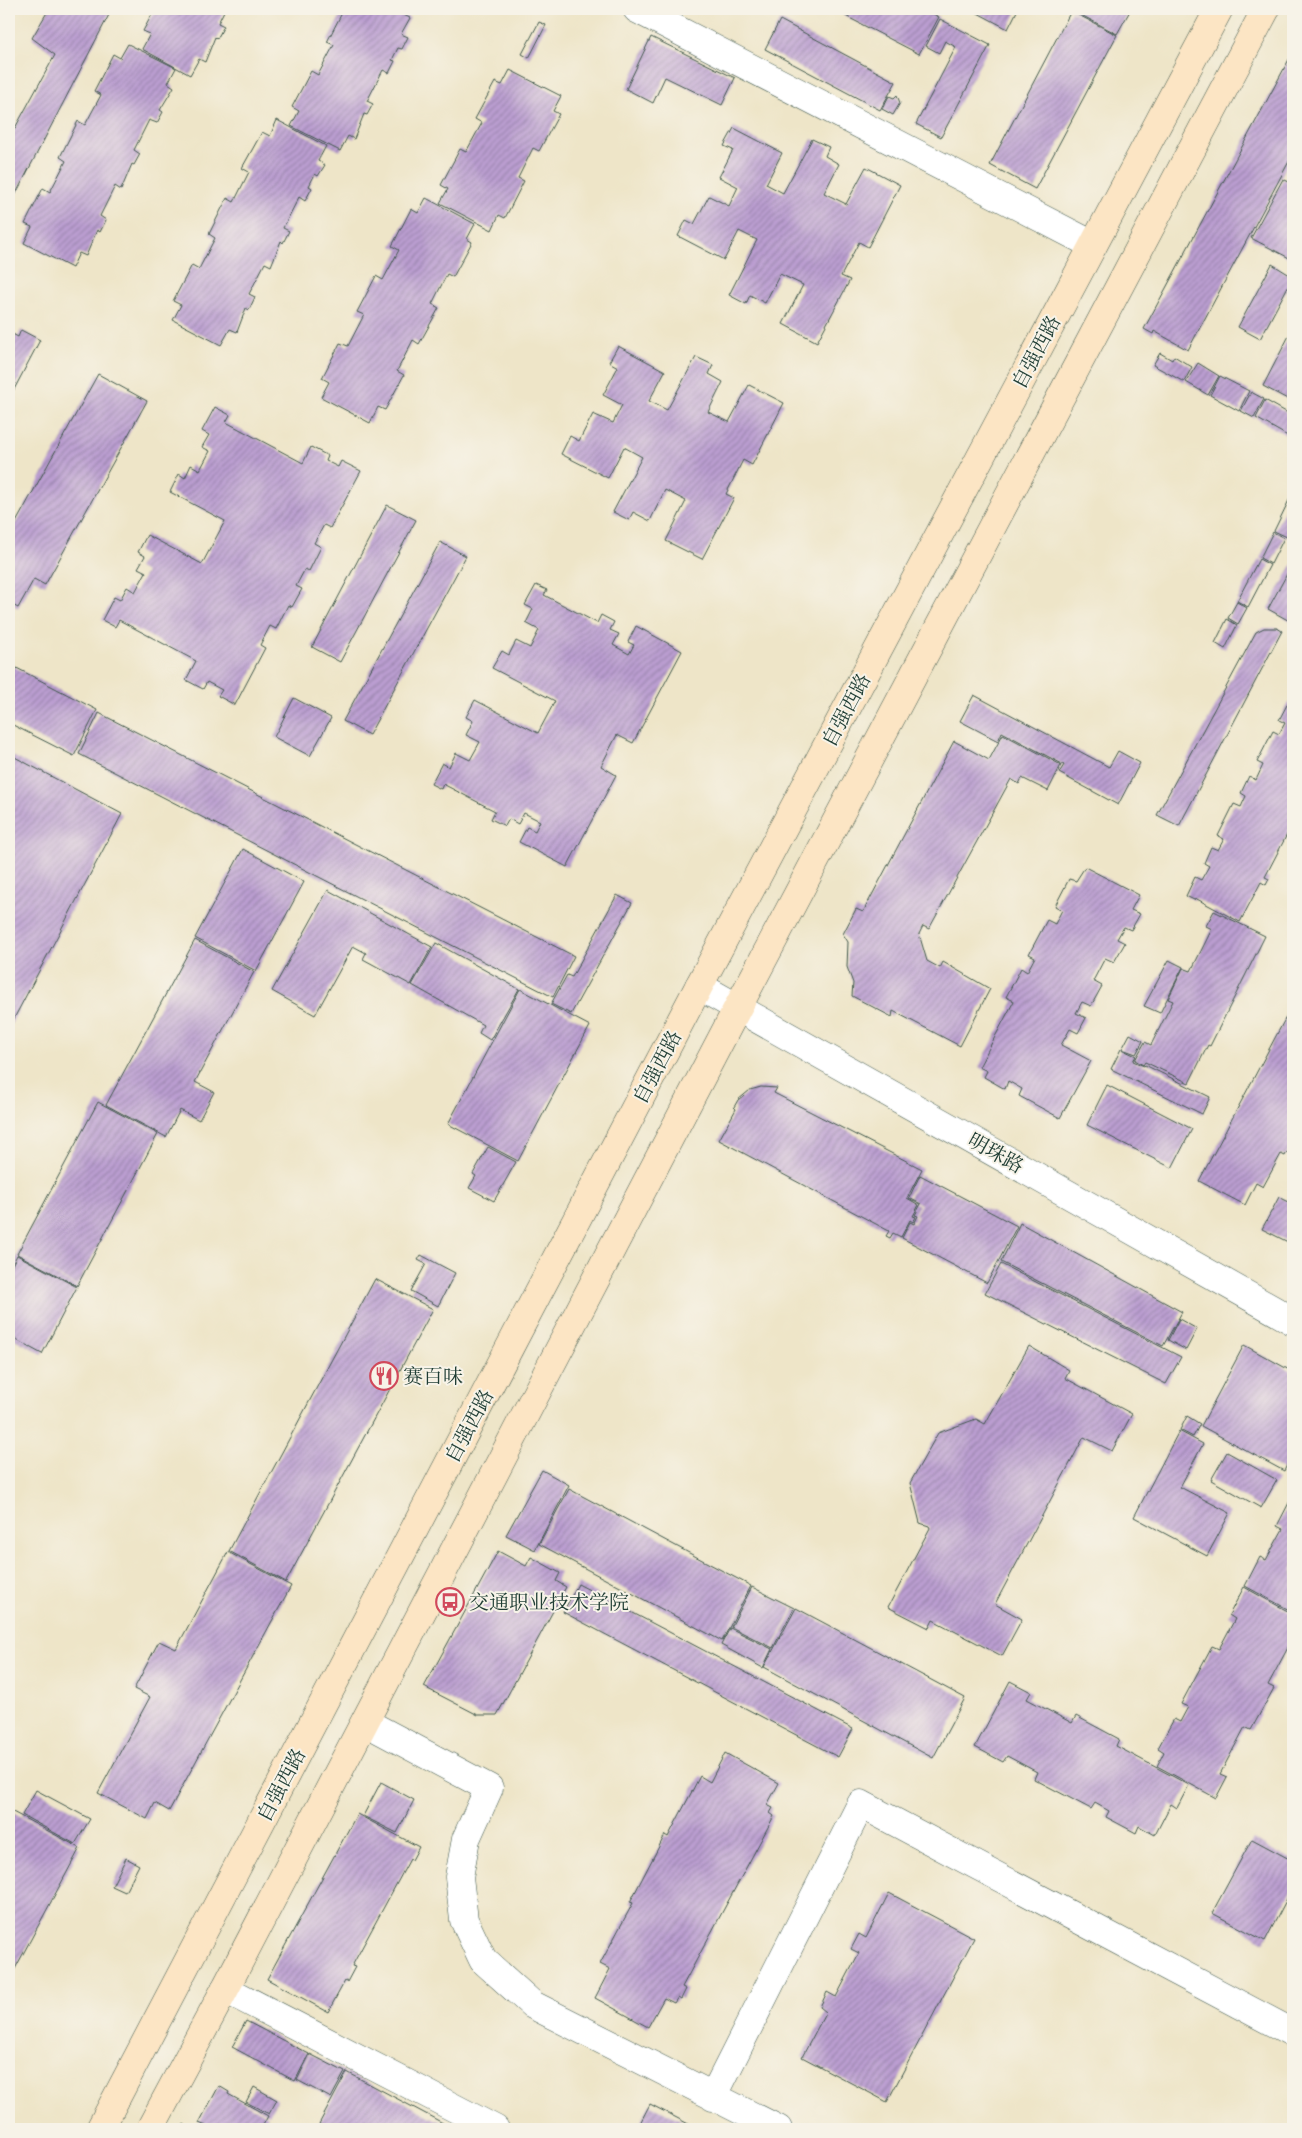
<svg xmlns="http://www.w3.org/2000/svg" width="1302" height="2138" font-family="'IM FELL Great Primer','Noto Serif SC',serif">
	<style>
		.building { fill: url(#building-hatch) }
		.lines { fill: none; stroke-linecap: round; stroke-linejoin: round }
		.minor-casing { stroke: #3e564a; stroke-width: 29 }
		.tertiary-casing { stroke: #3e564a; stroke-width: 29 }
		.secondary-casing { stroke: #3e564a; stroke-width: 29 }
		.minor { stroke: #fff; stroke-width: 28 }
		.tertiary { stroke: #fff; stroke-width: 28 }
		.secondary { stroke: #fce5c4; stroke-width: 28 }
		.labels { text-anchor: middle; stroke-width: 4; stroke-linejoin: round; paint-order: stroke }
		.street-label { font-size: 20px; fill: #1f3d34; stroke: #f7f3e8 }
		.poi-label { font-size: 20px; fill: #1f3d34; stroke: #f7f3e8; text-anchor: start }
	</style>
	<defs>
		<pattern id="building-hatch" width="6" height="6" patternUnits="userSpaceOnUse" patternTransform="scale(1.25)"><rect width="6" height="6" fill="#bb9ed1"/><path d="M-1 1l2-2M0 6l6-6M5 7l2-2" fill="none" stroke="#9782aa"/></pattern>
	</defs>
	<rect width="100%" height="100%" fill="#f7f3e8"/>
	<filter id="ink" filterUnits="userSpaceOnUse"><feTurbulence type="fractalNoise" baseFrequency=".02" numOctaves="2"/><feDisplacementMap in="SourceGraphic" scale="10" xChannelSelector="R" yChannelSelector="G"/><feConvolveMatrix kernelMatrix="1 2 1 2 8 2 1 2 1" color-interpolation-filters="sRGB"/></filter>
	<filter id="wash" filterUnits="userSpaceOnUse"><feTurbulence type="fractalNoise" baseFrequency=".0096" numOctaves="4" result="noise"/><feDisplacementMap in="SourceGraphic" scale="20" xChannelSelector="R" yChannelSelector="G"/><feGaussianBlur stdDeviation="1.12" result="paint"/><feColorMatrix in="noise" values="0 0 0 0 0 0 0 0 0 0 0 0 0 0 0 0 0 1.4 0 .05"/><feComposite in="paint" operator="in"/></filter>
	<g filter="url(#wash)">
		<rect width="100%" height="100%" fill="#eee5c8"/>
		<g id="blocks">
			<!-- building -->
			<path class="building" d="M49 9H112L9 207V139L55 55 32 38Z
				M155 9H225L218 23 224 26 217 39 215 37 205 62 199 59 190 75 142 49 150 34 143 31Z
				M344 9H391L410 18 401 34 408 37 402 49 398 48 392 60 395 61 389 73 383 70 367 101 373 104 367 115 364 114 354 139 348 136 340 151 291 126 299 111 292 107 311 71 318 75 334 45 327 42Z
				M832 9H923L939 17 919 54Z
				M973 9H1018L1008 29 972 10Z
				M1070 9H1131L1117 34Z
				M1071 11 1117 35 1035 189 990 165Z
				M940 19 990 45 941 137 916 124 956 47 945 41 939 53 926 46Z
				M780 20 896 82 880 110 765 49Z
				M539 22 546 25 529 58 522 54Z
				M651 37 735 78 722 105 665 77 653 103 626 89Z
				M128 44 176 68 168 83 174 87 160 110 163 112 157 123 149 120 134 150 140 154 134 165 132 164 121 190 115 186 100 216 106 220 100 232 97 230 86 256 79 253 72 268 24 243 32 227 25 224 43 188 50 192 66 161 60 157 78 121 85 125 101 95 94 91 113 54 120 58Z
				M1293 52V154L1188 350 1154 331 1153 334 1144 329Z
				M510 70 561 96 553 111 559 114 539 151 533 148 518 178 524 181 505 218 499 215 492 230 440 203 448 189 441 185 460 149 466 152 482 123 475 119 495 82 502 85Z
				M897 95 900 103 893 115 882 109 889 96 894 98Z
				M277 120 326 146 318 161 325 165 318 176 315 174 309 186 312 188 305 201 299 197 283 228 289 231 283 243 281 241 271 266 265 263 249 294 255 297 249 310 246 308 237 332 230 329 221 345 173 320 181 305 173 301 192 265 199 269 215 238 209 234 227 198 234 202 249 172 242 168 262 132 270 136Z
				M734 128 782 153 766 184 783 193 812 139 829 147 825 156 839 164 824 193 846 204 866 167 900 185 868 247 859 242 841 276 850 280 817 342 783 324 803 285 780 274 765 303 750 295 746 304 729 295 757 240 739 231 724 260 678 236 686 220 694 224 709 196 729 206 738 187 719 177 733 150 724 146Z
				M1283 179 1293 184V260L1251 238Z
				M426 198 475 224 467 239 472 242 453 277 447 274 432 304 439 308 419 344 413 340 397 371 404 375 385 410 378 407 370 423 321 397 329 382 322 378 340 343 348 346 364 315 357 312 376 276 383 280 399 250 392 246 411 209 418 213Z
				M1272 264 1293 277 1260 339 1238 327Z
				M1293 328V402L1263 386Z
				M21 330 40 340 9 399V332L18 337Z
				M618 346 665 371 649 401 667 410 696 357 713 365 709 374 723 382 708 412 729 422 749 385 784 403 752 465 743 460 726 494 734 498 702 559 666 541 686 501 665 490 650 521 633 512 629 520 613 512 642 457 624 447 608 478 561 454 570 436 579 441 593 414 613 423 622 405 603 395 618 367 609 362Z
				M1160 353 1172 360 1174 356 1192 367 1184 382 1153 365Z
				M1198 363 1219 376 1208 395 1186 382Z
				M98 374 147 401 45 585 34 579 18 608 9 603V535Z
				M1220 376 1249 391 1239 411 1210 395Z
				M1251 392 1264 399 1254 418 1241 411Z
				M1265 400 1293 416V439L1256 418Z
				M215 407 230 415 226 422 303 463 311 447 328 456 326 461 338 467 341 461 361 471 330 528 324 525 314 543 321 547 309 571 305 569 296 586 302 589 292 607 288 605 276 629 270 626 260 645 265 648 235 705 218 696 222 690 207 682 203 689 186 680 196 661 119 620 115 627 102 620 114 597 120 600 127 587 135 592 146 572 138 568 145 556 138 552 147 535 202 564 225 521 170 492 179 474 185 478 191 465 200 470 210 451 202 447 209 435 202 431Z
				M1293 492V525L1287 537 1274 531Z
				M387 505 416 520 340 662 312 647Z
				M1273 532 1284 538 1271 564 1260 558Z
				M440 542 466 556 369 735 343 721Z
				M1259 559 1270 565 1248 607 1237 601Z
				M1293 563V623L1268 609Z
				M536 585 547 590 544 595 597 623 601 615 614 622 610 630 619 634 613 645 629 654 634 645 628 642 636 626 682 651 633 743 617 735 601 766 616 775 567 867 519 842 527 827 535 831 540 821 524 813 518 824 509 819 505 826 491 819 495 811 443 784 441 789 431 784 442 763 449 767 456 753 470 760 480 742 466 735 473 721 466 717 475 700 538 733 555 701 492 668 502 651 509 655 516 641 530 648 539 630 526 623 533 609 525 605Z
				M1237 602 1247 608 1238 624 1228 618Z
				M1227 619 1237 625 1225 649 1215 643Z
				M1264 628H1277L1282 631 1179 826 1157 815 1256 632Z
				M9 664 97 710 74 756 9 723Z
				M974 695 1109 767 1118 751 1140 763 1118 805 1059 773 1064 765 1002 732 998 741 960 721Z
				M294 698 331 718 310 756 274 737Z
				M1288 703 1293 706V823L1265 877 1269 879 1266 885 1261 882 1240 922 1195 898 1194 900 1186 896 1195 877 1201 880 1209 866 1204 863 1211 847 1218 850 1224 839 1218 836 1234 804 1241 807 1246 796 1241 793 1249 776 1256 780 1263 765 1257 762 1273 731 1279 734 1285 723 1279 720Z
				M99 713 574 956 553 997 79 754Z
				M1003 734 1061 765 1048 791 1022 778 1019 784 1011 779 929 929 923 926 919 934 927 961 940 968 943 962 990 989 960 1046 893 1011 892 1017 852 996 853 983 847 967 848 942 843 934 856 909 863 912 954 741 989 760Z
				M9 754 122 814 9 1028Z
				M243 849 304 882 256 971 195 938Z
				M1085 867 1139 895 1131 910 1140 914 1131 930 1124 927 1121 932 1117 939 1125 943 1114 962 1105 958 1093 981 1102 986 1091 1006 1082 1002 1076 1013 1086 1018 1078 1033 1070 1029 1061 1045 1091 1061 1060 1118 1019 1096 1022 1089 1008 1081 1005 1089 984 1077 987 1071 979 1067 1014 1001 1006 997 1021 968 1027 972 1035 957 1029 954 1047 920 1055 924 1062 910 1055 906 1069 879 1076 881Z
				M328 890 432 947 411 985 363 959 366 953 353 946 315 1015 272 991Z
				M617 895 632 903 571 1014 551 1004 567 975 572 977Z
				M1214 911 1265 936 1210 1046 1208 1045 1189 1083 1145 1062 1143 1065 1135 1060 1145 1042 1151 1045 1173 1001 1168 999 1183 968 1191 971 1212 929 1206 926Z
				M195 940 254 972 195 1082 214 1092 199 1120 180 1110 166 1137 106 1105Z
				M436 943 519 989 490 1040 479 1033 483 1025 412 985Z
				M1169 960 1183 967 1160 1013 1144 1006Z
				M520 989 590 1026 518 1161 448 1124Z
				M1293 1004V1155L1287 1152 1285 1156 1281 1154 1263 1187 1256 1183 1245 1205 1199 1181Z
				M1130 1034 1143 1041 1136 1054 1122 1049Z
				M1121 1049 1136 1056 1133 1061 1144 1066 1145 1065 1210 1097 1202 1114 1111 1069Z
				M1107 1085 1192 1129 1172 1168 1087 1125Z
				M761 1087 777 1088 774 1093 922 1169 907 1198 919 1205 913 1216 916 1217 913 1222 910 1220 901 1237 893 1233 890 1238 886 1236 889 1231 719 1140 736 1109 734 1107 738 1100 750 1090Z
				M98 1102 158 1134 77 1286 17 1254Z
				M488 1147 516 1162 494 1201 469 1188 476 1176 473 1174Z
				M920 1175 1017 1226 987 1283 902 1238 910 1222 914 1224 918 1216 915 1215 921 1204 909 1198Z
				M1279 1197 1293 1204V1236L1290 1243 1262 1229Z
				M1020 1223 1182 1312 1163 1346 1001 1262Z
				M17 1255 77 1287 42 1354 9 1336V1271Z
				M421 1255 455 1273 438 1306 411 1291 426 1264 418 1260Z
				M1001 1264 1181 1357 1166 1384 985 1293Z
				M375 1279 433 1309 286 1582 229 1551Z
				M1179 1319 1197 1329 1186 1350 1168 1340Z
				M1244 1345 1293 1372V1453L1284 1471 1201 1426Z
				M1029 1346 1069 1370 1065 1378 1132 1414 1112 1451 1084 1437 995 1604 1022 1619 1002 1656 933 1620 929 1628 888 1607 930 1528 929 1526 920 1523 910 1483 938 1433 976 1419 985 1424Z
				M1187 1416 1200 1424 1193 1437 1180 1430Z
				M1179 1431 1203 1444 1180 1487 1230 1513 1207 1556 1134 1517Z
				M1227 1452 1277 1480 1261 1508 1211 1480Z
				M542 1470 569 1485 535 1550 506 1535Z
				M569 1489 751 1586 722 1641 539 1544Z
				M1293 1495V1612L1245 1586 1260 1557 1266 1560 1283 1529 1277 1526Z
				M498 1551 526 1566 531 1557 560 1573 556 1581 566 1587 497 1715H478L424 1687Z
				M228 1552 291 1586 169 1811 155 1803 147 1819 98 1793 150 1697 134 1689 159 1641 176 1649Z
				M578 1584 853 1729 838 1757 563 1612Z
				M752 1587 794 1608 773 1648 731 1627Z
				M1244 1587 1293 1614V1640H1292L1268 1685 1274 1688 1251 1730 1245 1727 1220 1774 1227 1777 1216 1798 1157 1766 1164 1752 1158 1748 1174 1719 1180 1722 1188 1707 1181 1704 1212 1646 1219 1649 1235 1619 1229 1615Z
				M796 1608 965 1698 933 1758 764 1667Z
				M730 1628 772 1649 763 1668 721 1645Z
				M1010 1681 1031 1692 1027 1699 1072 1723 1076 1716 1119 1739 1116 1746 1189 1785 1177 1808 1171 1804 1155 1835 1139 1826 1136 1833 1106 1817 1109 1811 1095 1803 1091 1809 1034 1779 1037 1772 1007 1756 1003 1762 975 1747Z
				M725 1753 779 1783 767 1805 773 1808 770 1813 774 1816 682 1987 686 1989 681 1999 678 1997 674 2003 664 1998 648 2027 595 1998 610 1969 600 1964 633 1903 630 1902 665 1835 668 1837 700 1776 710 1782Z
				M381 1782 414 1800 397 1833 363 1816Z
				M36 1790 90 1819 75 1844 22 1815Z
				M9 1810 80 1848 9 1980Z
				M357 1814 419 1847 412 1860 410 1859 352 1966 355 1967 347 1982 345 1981 328 2012 267 1979Z
				M1252 1839 1293 1861V1887L1265 1941 1212 1913Z
				M126 1858 139 1865 125 1892 112 1886Z
				M889 1893 974 1938 887 2102 802 2057 826 2012 820 2007 827 1992 836 1997 859 1953 851 1949 859 1934 866 1938Z
				M246 2021 309 2054 295 2081 232 2047Z
				M310 2054 345 2072 331 2098 297 2080Z
				M347 2072 454 2129H328L319 2124Z
				M219 2086 229 2092 228 2094 268 2116 261 2129H204L206 2126 199 2123Z
				M254 2087 277 2100 269 2114 246 2102Z
				M650 2104 698 2129H637Z
				M184 2124 190 2129H181Z"/>
		</g>
	</g>
	<g filter="url(#ink)">
		<use href="#blocks" fill-opacity="0" stroke="#3e564a" stroke-width="1"/>
		<g class="lines">
			<defs>
				<path id="minor" d="M637 9 1093 245
					M365 1722 489 1788 466 1839 459 1877 464 1920 483 1960 533 2005 778 2129
					M713 2097 861 1804 1293 2033"/>
				<path id="tertiary" d="M699 986 1293 1321
					M225 1989 495 2129"/>
				<path id="secondary" d="M100 2129 699 986 1219 9
					M150 2129 225 1989 738 1007 1266 9"/>
			</defs>
			<!-- minor casing -->
			<use href="#minor" class="minor-casing"/>
			<!-- tertiary casing -->
			<use href="#tertiary" class="tertiary-casing"/>
			<!-- secondary casing -->
			<use href="#secondary" class="secondary-casing"/>
			<!-- minor -->
			<use href="#minor" class="minor"/>
			<!-- tertiary -->
			<use href="#tertiary" class="tertiary"/>
			<!-- secondary -->
			<use href="#secondary" class="secondary"/>
		</g>
	</g>
	<!-- icons -->
	<defs>
		<symbol id="restaurant-ring" viewBox="-11 -11 22 22"><circle r="9.5" fill="#f7f3e8" stroke="#d1495b" stroke-width="1.5"/><path d="M-5-6h1v4h1v-4h1v4h1v-4h1v5L-1.5 .5V6h-2V.5L-5-1ZM5-6V6H3V1.5H1.5Q1.5-4 5-6Z" fill="#d1495b"/></symbol>
		<symbol id="bus-ring" viewBox="-11 -11 22 22"><circle r="9.5" fill="#f7f3e8" stroke="#d1495b" stroke-width="1.5"/><path d="M-5-6H5V4H4V6H2V4H-2V6H-4V4H-5ZM-3.5-4V0h7V-4ZM-3.5 1.2v1.5H-2V1.2ZM2 1.2v1.5H3.5V1.2Z" fill="#d1495b"/></symbol>
	</defs>
	<g fill-rule="evenodd">
		<use href="#restaurant-ring" x="368" y="1360" width="32" height="32"/>
		<use href="#bus-ring" x="434" y="1586" width="32" height="32"/>
	</g>
	<g class="labels">
		<!-- street labels -->
		<g class="street-label">
			<text transform="translate(1036 352) rotate(-62)" y="7">自强西路</text>
			<text transform="translate(846 710) rotate(-62)" y="7">自强西路</text>
			<text transform="translate(657 1067) rotate(-62)" y="7">自强西路</text>
			<text transform="translate(996 1153) rotate(29)" y="7">明珠路</text>
			<text transform="translate(469 1426) rotate(-62)" y="7">自强西路</text>
			<text transform="translate(281 1785) rotate(-62)" y="7">自强西路</text>
		</g>
		<!-- poi labels -->
		<g class="poi-label">
			<text x="403" y="1383">赛百味</text>
			<text x="469" y="1609">交通职业技术学院</text>
		</g>
	</g>
	<!-- margin -->
	<rect width="1302" height="2138" fill="none" stroke="#f7f3e8" stroke-width="30"/>
</svg>
